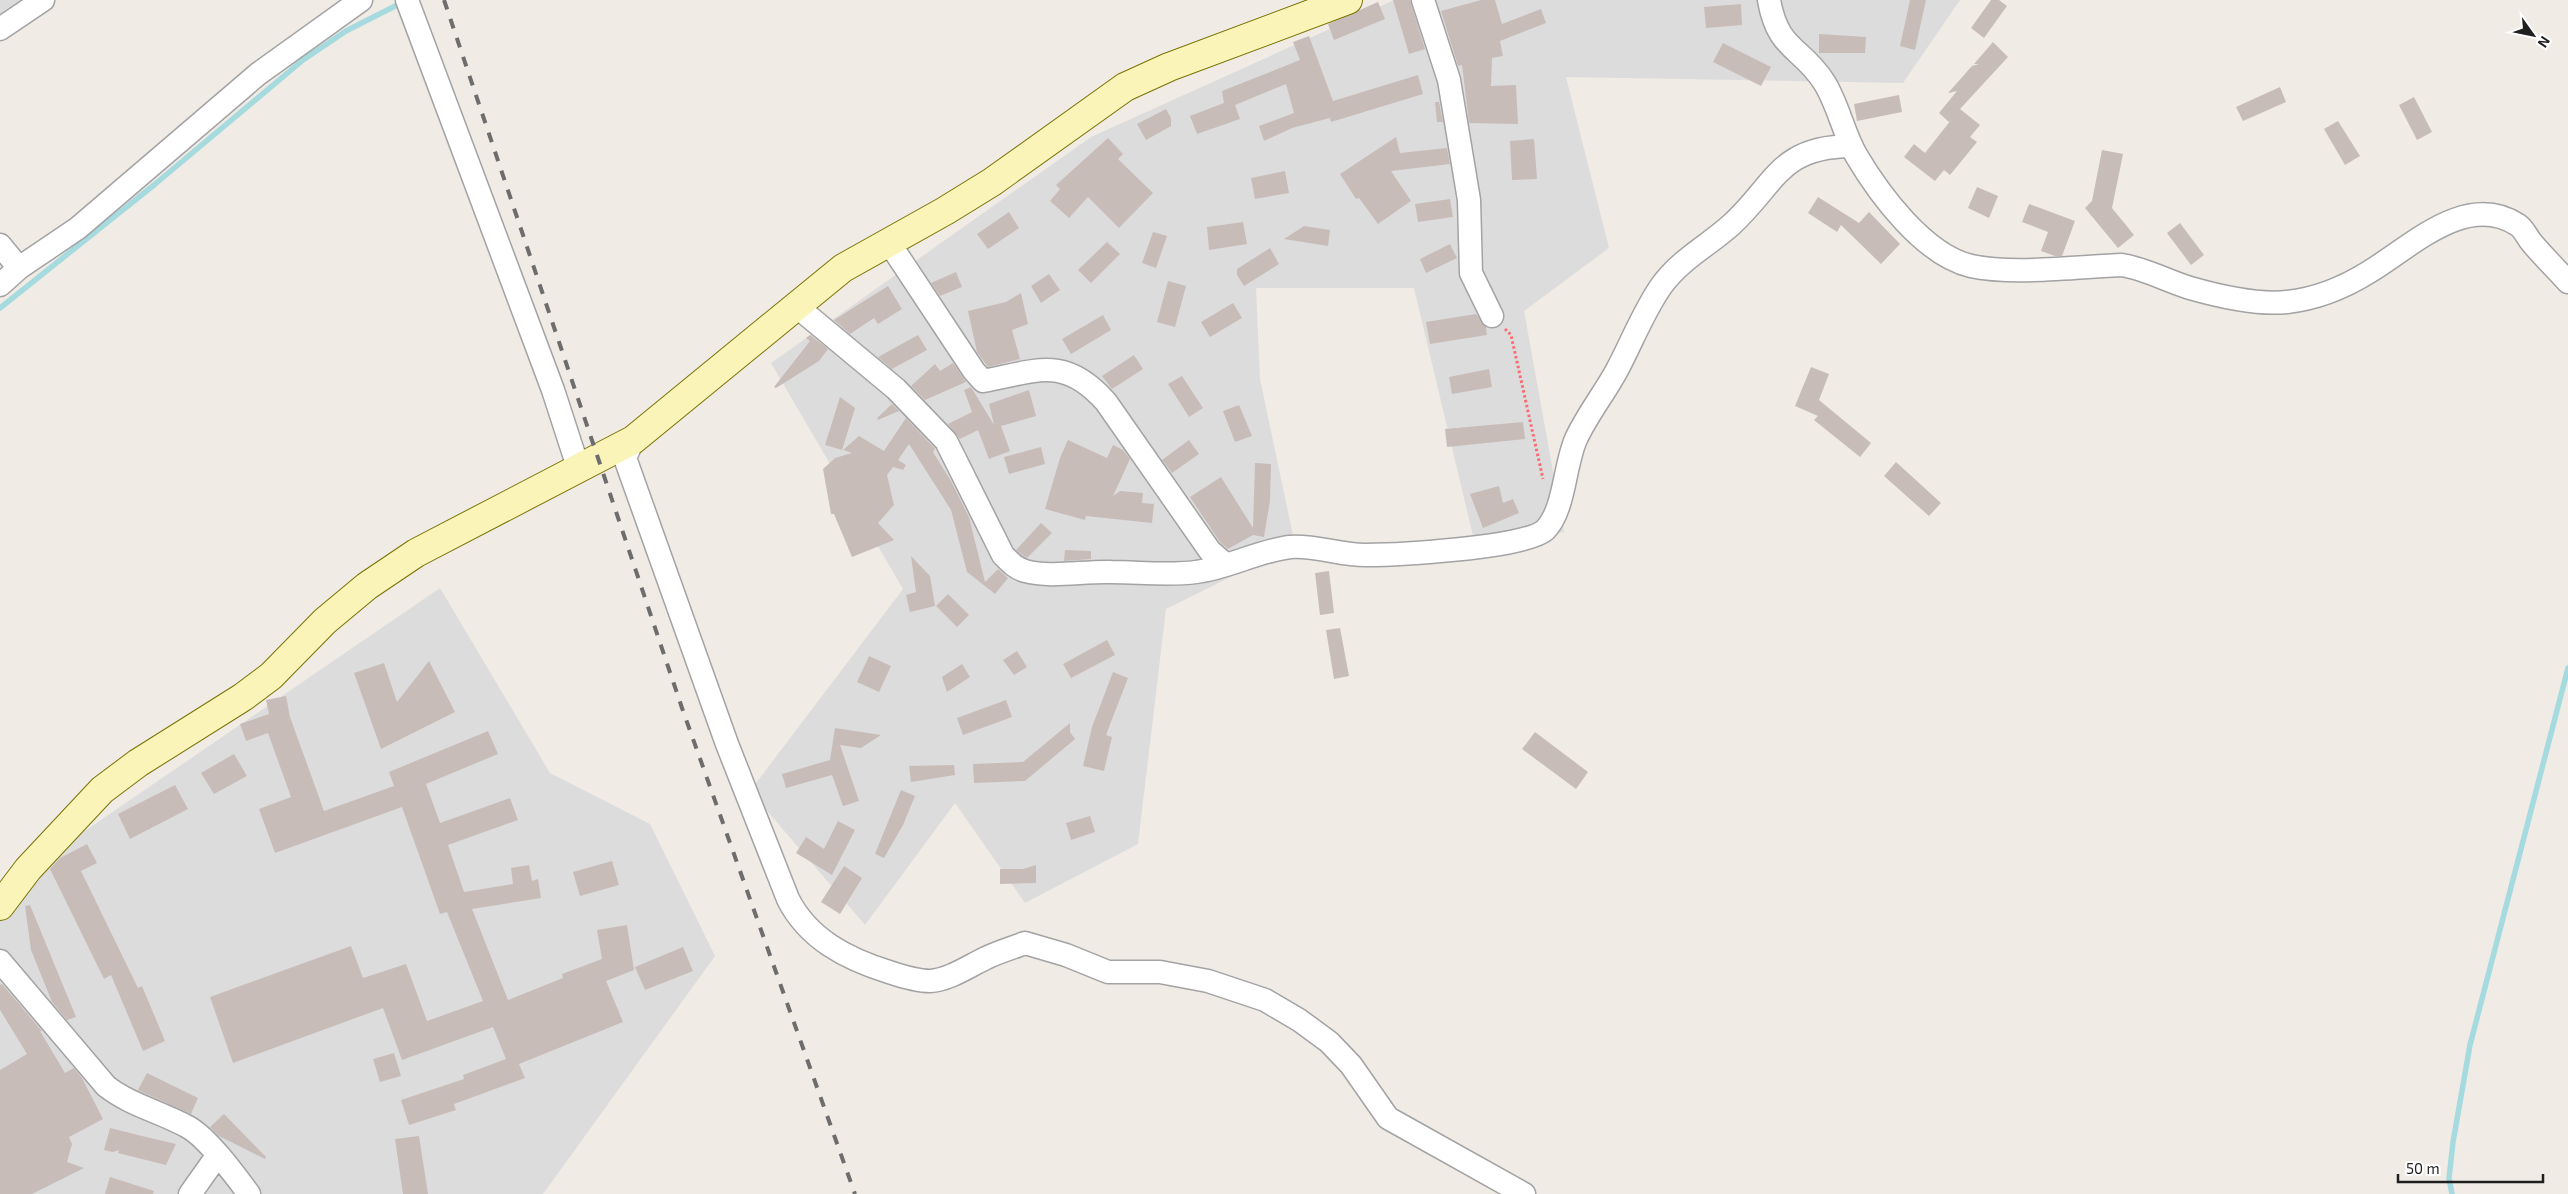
<svg xmlns="http://www.w3.org/2000/svg" width="2568" height="1194" font-family="'Exo 2',sans-serif">
	<style>
		.residential { fill: #dddcdc }
		.lines { fill: none; stroke-linecap: round; stroke-linejoin: round }
		.stream { stroke: #a5dade; stroke-width: 5.5 }
		.building { fill: #c8bcb8 }
		.street-casing { stroke: #a3a3a3; stroke-width: 25 }
		.secondary-casing { stroke: #797303; stroke-width: 30 }
		.path { stroke: #fc6a71; stroke-width: 3; stroke-dasharray: 2.5 2.5; stroke-linecap: butt }
		.street { stroke: #fff; stroke-width: 22 }
		.secondary { stroke: #faf4b8; stroke-width: 28 }
		.rail { stroke: #6d6d6d; stroke-width: 4; stroke-dasharray: 10 10; stroke-linecap: butt }
	</style>
	<rect width="100%" height="100%" fill="#f0ebe5"/>
	<!-- residential -->
	<path class="residential" d="M0 0H40L0 31Z
		M1394 0H1960L1903 83 1566 77 1609 248 1524 311 1564 532 1475 544 1414 288H1256L1260 379 1295 545 1166 609 1138 844 1025 903 955 803 865 925 750 791 903 589 771 363 1091 137Z
		M440 588 550 773 650 824 715 956 543 1194H0V889Z"/>
	<g class="lines">
		<!-- stream -->
		<path class="stream" d="M0 308 154 185 303 60 346 31 403 2
			M2452 1194 2449 1178 2453 1142 2470 1045 2568 668"/>
	</g>
	<!-- building -->
	<path class="building" d="M1393 0H1410L1425 49 1409 54Z
		M1481 0H1495L1502 24 1541 9 1546 23 1500 41 1503 56 1492 58 1491 86 1516 85 1518 124 1469 123 1462 65 1458 66 1441 11Z
		M1910 0H1926L1915 50 1900 46Z
		M1991 0H1999L2007 6 1984 38 1971 28Z
		M1378 2 1385 19 1334 40 1328 24Z
		M1741 4 1742 25 1706 28 1704 7Z
		M1819 34 1866 37 1865 53H1819Z
		M1309 36 1333 101 1418 75 1423 94 1331 122 1330 118 1292 128 1264 141 1259 126 1294 113 1286 84 1235 105 1240 119 1197 134 1190 116 1224 103 1222 91 1300 60 1293 42Z
		M1993 42 2008 57 1960 109 1980 125 1970 137 1977 142 1950 175 1944 170 1935 181 1904 157 1914 144 1925 153 1951 120 1949 122 1939 113 1957 91 1948 93 1972 66 1979 64H1974Z
		M1723 43 1771 67 1761 86 1713 62Z
		M2280 87 2286 102 2243 121 2236 107Z
		M1899 95 1902 112 1857 121 1854 104Z
		M2414 97 2432 132 2417 140 2399 105Z
		M1435 102H1439L1443 122H1437Z
		M1166 109 1171 118V126L1146 140 1137 124Z
		M2338 121 2360 156 2345 165 2324 129Z
		M1396 137 1400 153 1447 148 1450 164 1391 171 1411 201 1378 224 1359 198 1356 199 1340 174Z
		M1108 138 1123 154 1118 159 1153 193 1119 228 1088 197 1069 218 1050 201 1060 189 1056 185Z
		M1534 139 1537 179 1512 180 1510 141Z
		M2102 150 2123 154 2112 208 2134 235 2118 248 2085 208 2092 201Z
		M1285 171 1289 193 1255 199 1251 178Z
		M1977 187 1998 196 1989 218 1968 208Z
		M1818 197 1859 223 1869 212 1900 244 1881 264 1841 225 1837 232 1808 213Z
		M1450 199 1453 217 1418 222 1415 204Z
		M2029 204 2075 221 2062 256H2055L2041 251 2048 232 2022 222Z
		M1009 212 1019 228 988 249 977 234Z
		M1243 222 1247 244 1209 250 1207 227Z
		M2180 223 2204 255 2191 265 2167 233Z
		M1304 226 1330 230 1328 246 1284 239Z
		M1153 232 1167 236 1156 268 1142 263Z
		M1107 242 1120 254 1091 283 1078 270Z
		M1450 244 1457 258 1426 273 1420 259Z
		M1270 248 1279 264 1244 286 1237 275V269Z
		M956 272 962 287 940 296 931 283Z
		M1049 274 1060 290 1041 303 1031 286Z
		M1168 281 1186 286 1175 327 1157 322Z
		M888 286 902 309 878 324 874 318 850 334 834 320Z
		M1021 293 1028 324 1012 330 1020 359 988 367 977 352 968 311 1006 302Z
		M1233 303 1242 318 1210 337 1201 322Z
		M1476 314 1486 327 1487 335 1430 344 1426 322Z
		M1103 315 1111 330 1071 354 1062 339Z
		M810 335 828 349 819 361 776 388 774 387 810 341 806 338Z
		M918 335 927 350 892 369 878 357Z
		M1134 355 1143 369 1112 389 1102 376Z
		M953 363 966 382 925 400 911 386 935 364 940 371Z
		M1811 367 1829 374 1819 400 1871 443 1860 457 1814 420 1818 416 1795 406Z
		M1489 369 1492 387 1452 394 1449 377Z
		M1182 376 1203 408 1189 417 1168 384Z
		M971 387 994 425 989 404 1029 390 1036 416 1001 426 1010 451 989 459 978 430 960 439 948 424 972 412 964 390Z
		M840 397 855 408 842 450 825 445Z
		M892 404 899 411 878 420 877 418Z
		M1239 405 1252 436 1235 442 1223 411Z
		M906 418 935 449 933 452 951 481 969 517 985 582 998 569 1008 578 995 594 967 572 951 510 909 444 898 460 906 465 903 470 893 467 887 475 894 505 878 523 894 540 852 557 834 514H831L823 469 835 458 852 453 843 450 859 436 884 451Z
		M1523 422 1525 439 1447 447 1445 429Z
		M1068 440 1107 458 1113 445 1123 450 1130 459 1113 496 1120 491 1143 493 1142 503 1154 504 1152 523 1086 516 1085 520 1045 509 1060 458Z
		M1189 440 1199 454 1172 473 1162 460Z
		M1041 447 1045 464 1009 474 1004 457Z
		M1896 462 1941 503 1929 516 1884 476Z
		M1255 463 1271 464 1270 501 1264 537 1253 535 1228 549 1220 542 1190 497 1221 477 1253 528Z
		M1499 486 1503 503 1513 499 1519 513 1483 528 1470 494Z
		M1041 523 1052 533 1027 558 1016 550Z
		M1065 550 1091 551V559L1064 561Z
		M911 556 930 576 935 606 910 612 906 595 916 592Z
		M1329 571 1334 613 1320 615 1315 573Z
		M948 594 969 615 957 627 936 606Z
		M1340 628 1349 676 1334 679 1326 630Z
		M1107 640 1115 655 1071 678 1063 664Z
		M1017 651 1027 667 1014 675 1003 660Z
		M869 656 891 666 879 692 857 682Z
		M429 661 455 712 381 749 354 673 384 663 397 702Z
		M962 664 970 677 947 692 942 677Z
		M1113 672 1128 678 1106 735 1112 737 1104 771 1083 766 1092 727Z
		M286 696 290 717 324 811 394 786 389 772 488 731 498 754 426 784 440 823 510 798 518 820 448 845 464 892 513 884 511 868 529 865 532 881 538 879 541 898 472 909 508 1000 563 978 562 974 602 959 597 930 627 925 634 970 606 981 623 1022 519 1064 525 1078 454 1104 456 1110 409 1125 401 1100 464 1079 463 1075 506 1059 493 1027 402 1060 383 1008 233 1063 210 997 351 946 363 978 406 964 427 1021 483 1001 447 912 440 914 402 807 275 853 259 809 291 797 268 733 246 741 240 724 269 714 266 700Z
		M1006 700 1012 717 963 735 957 718Z
		M1070 723V732L1075 739 1025 781 974 783 973 764 1023 762Z
		M835 728 881 735 861 748 840 745 859 801 843 806 832 775 786 788 782 774 830 760Z
		M1535 732 1588 772 1576 789 1522 749Z
		M234 754 247 776 214 794 201 773Z
		M954 765 955 775 911 782 909 766Z
		M175 785 188 809 130 839 118 814Z
		M901 790 915 796 903 825 884 858 875 854Z
		M1090 816 1095 832 1071 840 1066 823Z
		M838 821 855 830 832 875 796 853 806 837 824 849Z
		M87 844 97 863 81 871 138 988 142 986 165 1041 143 1051 111 975 104 979 50 869 60 858Z
		M612 861 619 885 580 896 573 872Z
		M1036 865V883L1000 884V869H1023Z
		M844 866 862 878 840 914 821 902Z
		M30 905 76 1017 67 1020 52 1002 31 950 25 906Z
		M683 947 693 971 645 990 635 967Z
		M2 984 42 1031H40L65 1073 74 1068 82 1078 103 1119 69 1137 72 1144 67 1162 84 1168 32 1194H0V1070L27 1054 0 1010V985Z
		M394 1053 401 1076 380 1082 373 1059Z
		M147 1073 198 1098 191 1114 138 1090Z
		M224 1114 266 1157 265 1159 219 1136 210 1127Z
		M110 1128 146 1137 176 1144 166 1165 118 1153 119 1150 113 1152 104 1150Z
		M419 1136 428 1194H403L395 1139Z
		M110 1177 154 1191 153 1194H105Z"/>
	<g class="lines">
		<defs>
			<path id="street" d="M407 0 553 390 578 467
				M1423 0 1449 80 1469 200 1471 273 1492 316
				M1769 0C1778 51 1801 46 1824 82 1838 104 1843 132 1856 155 1879 194 1924 255 1971 266 2013 275 2077 267 2122 265 2146 269 2167 281 2190 288 2218 296 2258 305 2287 302 2315 299 2345 287 2369 272 2411 247 2466 191 2518 225 2524 229 2527 237 2532 243 2543 256 2556 269 2568 282
				M0 29 43 0
				M888 241 974 371 983 381C1037 371 1064 355 1106 402L1210 551 1226 565
				M0 245 19 268
				M0 285 19 268 78 228 258 74 361 0
				M795 305 896 389 946 441 1003 555C1010 562 1015 568 1025 571 1051 578 1083 571 1111 572 1139 572 1168 576 1196 572 1228 568 1258 551 1290 547 1315 545 1340 555 1365 555 1395 555 1526 548 1545 530 1565 510 1564 466 1576 439 1587 415 1604 394 1617 370 1632 342 1644 310 1662 285 1681 259 1709 245 1731 225 1776 184 1778 147 1851 146
				M633 440 625 458 727 744 788 899C808 939 847 959 889 972 901 976 916 981 930 981 949 980 969 966 986 958 998 952 1012 948 1025 943L1066 955 1108 972H1160L1208 981 1265 1000 1299 1020 1329 1042 1351 1065 1388 1118 1524 1194
				M0 961 106 1086C130 1105 161 1112 188 1127 208 1138 235 1175 249 1194
				M190 1194 217 1156"/>
			<path id="secondary" d="M0 906 28 869 102 790 138 763 243 697 271 676 325 621 367 586 416 553 633 440 843 268 945 211 992 182 1125 87 1169 67 1348 0"/>
		</defs>
		<!-- street casing -->
		<use href="#street" class="street-casing"/>
		<!-- secondary casing -->
		<use href="#secondary" class="secondary-casing"/>
		<!-- path -->
		<path class="path" d="M1505 329 1511 335 1543 479"/>
		<!-- street -->
		<use href="#street" class="street"/>
		<!-- secondary -->
		<use href="#secondary" class="secondary"/>
		<!-- rail -->
		<path class="rail" d="M444 0 682 708 855 1194"/>
	</g>
	<!-- north arrow -->
	<g transform="translate(2533 35) rotate(123)" stroke="#ffffff" stroke-width="4" paint-order="stroke">
	<path d="M0-4L9 19L0 12L-9 19Z" fill="#1f1f1f"/>
	<text y="-8" font-size="14" font-weight="bold" text-anchor="middle" fill="#1f1f1f">N</text>
	</g>
	<!-- scale -->
	<path d="M2398 1174v8h145v-8" fill="none" stroke="#1f1f1f" stroke-width="2.5"/>
	<text x="2406" y="1174" font-size="15" fill="#1f1f1f" stroke="#ffffff" stroke-width="4" paint-order="stroke">50 m</text>
</svg>
